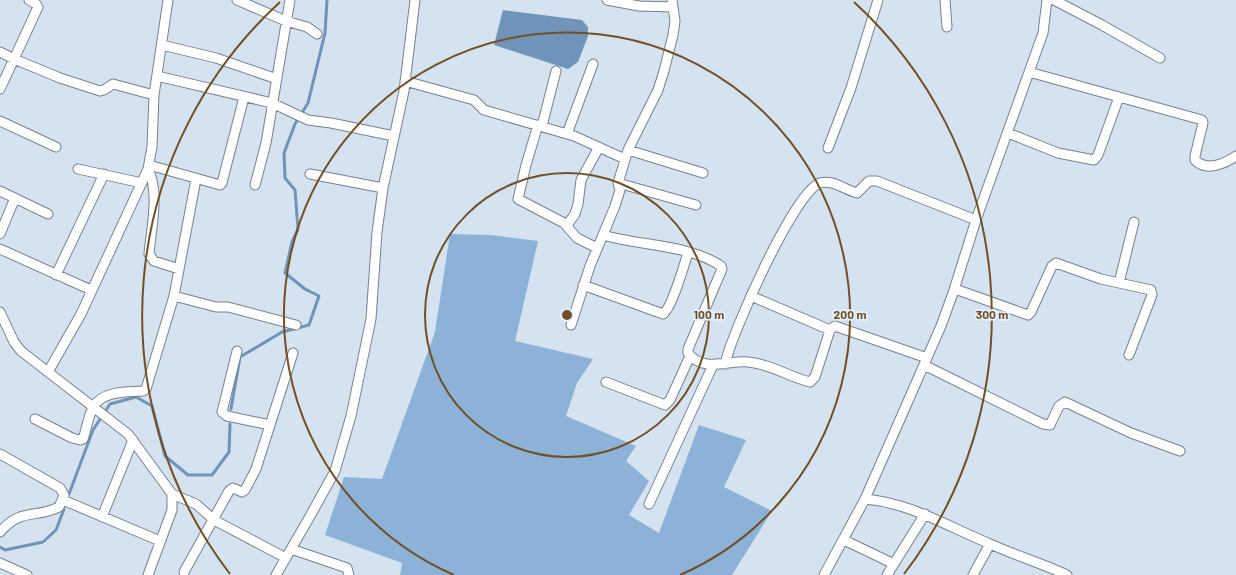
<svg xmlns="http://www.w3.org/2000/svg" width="1236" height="575" font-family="Barlow,sans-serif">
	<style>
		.forest { fill: #8db2d8 }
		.water { fill: #7094b9 }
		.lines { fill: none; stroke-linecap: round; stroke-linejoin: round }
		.stream { stroke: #7094b9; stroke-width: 3 }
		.minor-casing { stroke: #76828e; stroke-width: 11 }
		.minor { stroke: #fff; stroke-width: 9 }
		.ring { fill: none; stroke: #714f27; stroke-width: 2 }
		.centre { fill: #714f27; stroke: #e2effd; stroke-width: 2 }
		.ring-label { font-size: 12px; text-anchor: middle; font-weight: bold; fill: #714f27; stroke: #e2effd; stroke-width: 3.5; stroke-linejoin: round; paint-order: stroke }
	</style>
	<rect width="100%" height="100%" fill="#d5e2ef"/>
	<!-- forest -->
	<path class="forest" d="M450 234 491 235 538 241 515 341 593 359 577 383 566 416 636 446 626 461 649 481 629 515 659 533 699 425 746 440 724 487 772 511 732 575H400L402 563 325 535 344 477 382 479 435 332Z"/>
	<!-- water -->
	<path class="water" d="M503 10 582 20 588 27V36L578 62 568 69 494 45Z"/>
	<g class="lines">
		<!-- stream -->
		<path class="stream" d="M231 409 240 357 282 332 309 325 319 296 305 289 285 273 292 242 298 229 295 190 285 178 284 153 295 124 308 103 325 33 327 0
			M69 494 93 430 110 404 136 397 152 406 165 456 188 475H212L229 452 230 424
			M0 547 5 550 43 542 56 530 64 509"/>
		<defs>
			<path id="minor" d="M237 0 286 21 307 27 317 34
				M607 0 639 6 673 7
				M945 0 947 27
				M1054 0 1102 25 1160 58
				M162 45 216 58 277 79
				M0 52 14 59 38 7 36 4 29 0
				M1029 72 1202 120 1203 123 1195 156V160C1207 172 1224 164 1236 156
				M157 76 272 103 308 120 331 123 394 136
				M405 81 474 100 484 110 574 136 625 159
				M0 89 14 59 60 78 100 91 104 90 113 84 154 95
				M0 121 56 147
				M538 125 526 165 518 199 564 223 577 238 597 248
				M542 126 556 71
				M1008 133 1058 153 1094 160 1098 155 1119 97
				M567 134 593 64
				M828 148 851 88 878 0
				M628 150 703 173
				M149 165 220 185 222 183 244 97
				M78 169 142 183
				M148 169C160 192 151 229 149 254L154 261 179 269
				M310 174 383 188
				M618 183 696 205
				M255 185 266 143 290 0
				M0 191 48 214
				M567 225 575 214 578 204 581 180 599 147
				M0 234 15 198
				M603 235C640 246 688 244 721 266L722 269 688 349V353C703 373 728 360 748 362 771 364 789 377 810 382L815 377 830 330 835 326 927 358
				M0 249 91 290
				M56 275 104 174
				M1119 283 1134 222
				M583 285 663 314C672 308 684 265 688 253
				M955 289 1028 315 1031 312 1052 266 1056 263 1101 279 1151 290 1152 295 1129 355
				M174 296 216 307H228L296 325
				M751 296 830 330
				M0 312 14 342 21 351 128 434 172 494V510L148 575
				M571 325 590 266 615 206 620 190 618 183 628 150 658 90 664 71 673 35 675 21 672 0
				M237 351 222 412 227 416 270 425
				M725 364C731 335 794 192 820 183 833 179 845 190 857 193L869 181H877L976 220
				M924 365 1043 424 1050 425 1059 406 1065 402 1131 433 1180 451
				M48 372 81 314 148 169 152 147 154 95 168 0
				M606 382 665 405 670 400 690 356
				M35 419 72 438 80 440 83 439C87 428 88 415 94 406 103 391 127 392 143 391L146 389 174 296 196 179
				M0 454 60 488 64 495 59 507C35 519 22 507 0 532
				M172 494 196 504 214 520 286 558
				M865 499C910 503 947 526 988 543 1014 555 1041 563 1067 575
				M63 500 160 541
				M649 504 713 365
				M102 517 133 440
				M844 540 894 564
				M291 549 347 568 349 575
				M0 563 27 575
				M184 572 229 491 233 488 242 492 245 490 256 469 293 353
				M276 575 309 518 335 471 351 416 371 319 377 232 383 188 404 91 415 0
				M824 575 865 499 941 326 953 293 976 220 1043 33 1047 0
				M887 575 925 514
				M973 575 990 544"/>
		</defs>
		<!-- minor casing -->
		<use href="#minor" class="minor-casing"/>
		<!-- minor -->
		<use href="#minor" class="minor"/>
	</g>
	<!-- distance rings -->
	<g class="ring">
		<circle cx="567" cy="315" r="142"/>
		<path d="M454 575A283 283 0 1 1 680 575"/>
		<path d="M230 574A425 425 0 0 1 280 2M854 2A425 425 0 0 1 904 574"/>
	</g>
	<circle cx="567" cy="315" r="6" class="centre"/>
	<g class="ring-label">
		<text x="709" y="319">100 m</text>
		<text x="850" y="319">200 m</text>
		<text x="992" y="319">300 m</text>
	</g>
</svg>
